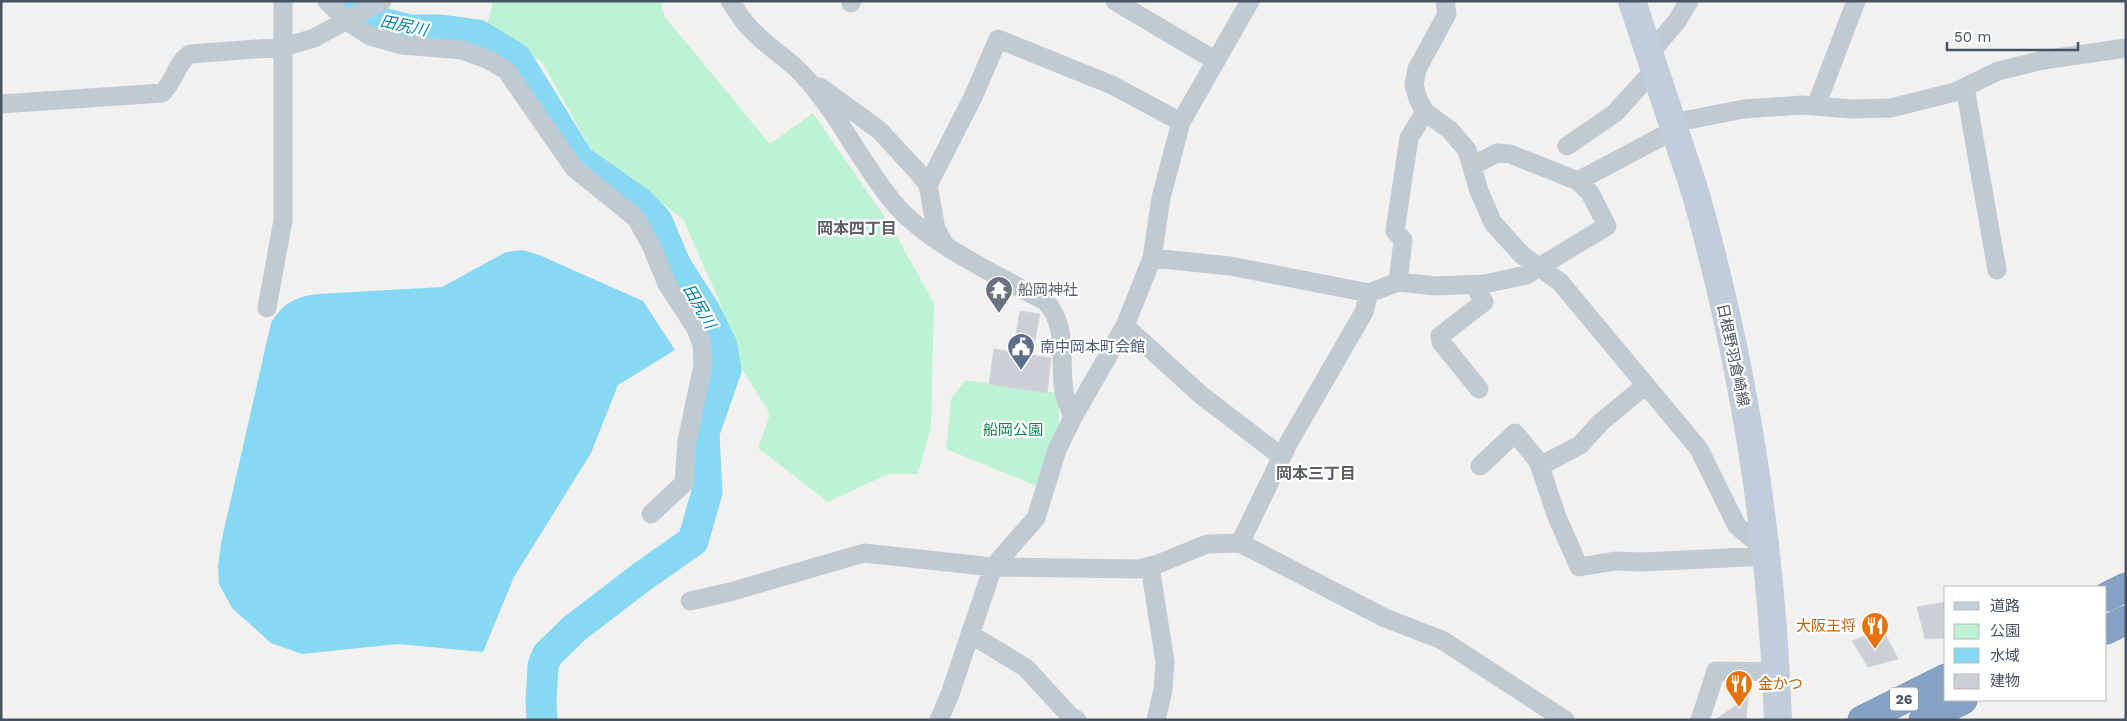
<svg xmlns="http://www.w3.org/2000/svg" width="2127" height="721" font-family="'Work Sans','Noto Sans JP',sans-serif">
	<style>
		.green { fill: #bdf3d4 }
		.water { fill: #86d8f3 }
		.lines { fill: none; stroke-linecap: round; stroke-linejoin: round }
		.river { stroke: #86d8f3; stroke-width: 31 }
		.building { fill: #cccfd6; stroke: #d4d6dc }
		.highway-casing { stroke: #708caf; stroke-width: 29 }
		.street { stroke: #c0cad3; stroke-width: 19 }
		.secondary { stroke: #c2cddb; stroke-width: 28 }
		.highway { stroke: #85a1c3; stroke-width: 28 }
		.labels { text-anchor: middle; stroke-width: 4.5; stroke-linejoin: round; paint-order: stroke }
		.shield { fill: #fff; stroke: #7e8790; stroke-width: 1 }
		.shield-label { font-size: 14px; font-weight: bold; fill: #475360 }
		.worship-label { font-size: 15px; fill: #5b616d; stroke: #fff; text-anchor: start }
		.service-label { font-size: 15px; fill: #4e5e75; stroke: #fff; text-anchor: start }
		.street-label { font-size: 15px; fill: #475360; stroke: #fff }
		.park-label { font-size: 15px; fill: #10834e; stroke: #fff }
		.food-label { font-size: 15px; fill: #c56008; stroke: #fff; text-anchor: end }
		.water-label { font-size: 16px; font-style: italic; fill: #037fa8; stroke: #fff }
		.neighbourhood-label { font-size: 16px; font-weight: bold; fill: #5c6066; stroke: #fff }
	</style>
	<rect width="100%" height="100%" fill="#f3f1f0"/>
	<!-- green -->
	<path class="green" d="M493 1H661L665 17 770 144 813 113 889 223 934 303 931 428 918 474H888L828 502 758 448 770 414 743 371 720 303 683 219 590 148 542 62 487 26Z
		M965 380 1058 393 1059 425 1039 487 946 449 951 399Z"/>
	<!-- water -->
	<path class="water" d="M523 250 539 255 643 301 675 350 618 385 591 453 514 577 483 652 398 644 302 654 271 643 232 608 219 584 218 566 221 543 271 323C283 303 295 297 318 294L442 287 506 252Z"/>
	<g class="lines">
		<!-- river -->
		<path class="river" d="M348 1 363 15 375 21 410 30H442L478 35 516 58 579 160 640 203 657 221 676 266 705 311 722 346 726 370 704 433 707 492 693 541 643 576 575 628 547 655 543 666 541 701 542 720"/>
	</g>
	<!-- building -->
	<path class="building" d="M1020 311 1040 314 1032 355 1051 358 1047 393 989 384 994 349 1013 352Z
		M1946 602V638L1925 639 1917 607Z
		M1883 629 1898 659 1868 667 1852 641Z
		M1748 697 1746 720H1715Z"/>
	<g class="lines">
		<defs>
			<path id="highway" d="M2106 597 2126 587
				M2106 630 2126 620
				M1862 720 1946 678
				M1923 720 1963 700"/>
		</defs>
		<!-- highway casing -->
		<use href="#highway" class="highway-casing"/>
		<!-- street -->
		<path class="street" d="M327 1 347 21 370 36 402 45 462 50 487 59 506 70 574 168 636 218 651 245 667 284 695 327 702 344 703 365 687 441 684 483 651 514
			M730 1C736 9 741 19 748 26 763 44 785 56 802 74 838 112 860 162 894 203 927 243 999 276 1045 301 1069 326 1059 360 1064 391 1065 400 1070 409 1073 417
			M1115 1 1216 61
			M1445 1 1447 14 1417 69 1414 85 1418 99 1425 112 1450 130 1467 150 1479 191 1493 223 1522 255 1560 282 1699 449 1737 526 1766 550
			M851 3 852 1
			M1649 54 1677 21 1689 1
			M820 87 879 130 918 172 928 185 936 229 944 243
			M1965 87 1997 270
			M1 104 162 93C175 81 176 63 190 54L284 47 314 38 382 1
			M1816 106 1856 1
			M1672 123 1744 109 1802 105 1852 109 1891 108 1955 92 1998 71 2043 60 2126 48
			M1567 146 1615 113 1654 70
			M1578 181 1674 130
			M928 185 973 97 998 39 1112 85 1181 122
			M1152 258 1230 266 1369 293 1398 282 1403 240 1395 231 1409 138 1425 112
			M1398 282 1436 286 1484 284 1526 275 1607 226 1590 193 1578 181 1510 154 1497 153 1472 166
			M1474 285 1484 302 1440 336 1441 342 1479 389
			M267 308 283 220V1
			M1125 326 1201 395 1282 457
			M1480 466 1515 433 1538 461 1557 517 1579 567 1615 561 1643 562 1766 556
			M1540 466 1580 445 1601 422 1646 385
			M1240 543 1289 442 1364 312 1369 293
			M1150 566 1165 662 1163 690 1156 720
			M690 601 730 592 864 553 993 567 1138 569 1158 564 1207 544 1240 543 1385 618 1442 640 1565 720
			M970 634 1026 668 1070 716 1077 720
			M939 720 950 694 993 567 1036 518 1057 450 1073 417 1125 326 1152 258 1161 198 1181 122 1250 1
			M1700 720 1716 671 1776 672"/>
		<!-- secondary -->
		<path class="secondary" d="M1632 1C1647 47 1662 92 1677 137 1684 160 1693 183 1699 206 1745 372 1772 547 1778 720"/>
		<!-- highway -->
		<use href="#highway" class="highway"/>
	</g>
	<!-- icons -->
	<defs>
		<symbol id="temple-pin" viewBox="-11 -11 22 30"><path d="M0 17L-7.5 6A9.5 9.5 0 1 1 7.5 6Z" fill="#6b7280" stroke="#fff"/><path d="M0-6L5-2H3V0L6.5 2.5H4V6H1.5V3h-3V6H-4V2.5H-6.5L-3 0V-2H-5Z" fill="#fff"/></symbol>
		<symbol id="civic-pin" viewBox="-11 -11 22 30"><path d="M0 17L-7.5 6A9.5 9.5 0 1 1 7.5 6Z" fill="#5c6f8a" stroke="#fff"/><path d="M-.6-6.5H3V-4.5H.6V-3L4-1V1h2V6H-6V1h2V-1L-.6-3ZM-1.2 2.5V6h2.4V2.5Z" fill="#fff"/></symbol>
		<symbol id="restaurant-pin" viewBox="-11 -11 22 30"><path d="M0 17L-7.5 6A9.5 9.5 0 1 1 7.5 6Z" fill="#e8710a" stroke="#fff"/><path d="M-5-6h1v4h1v-4h1v4h1v-4h1v5L-1.5 .5V6h-2V.5L-5-1ZM5-6V6H3V1.5H1.5Q1.5-4 5-6Z" fill="#fff"/></symbol>
	</defs>
	<g fill-rule="evenodd">
		<use href="#temple-pin" x="983" y="274" width="32" height="43"/>
		<use href="#civic-pin" x="1005" y="331" width="32" height="43"/>
		<use href="#restaurant-pin" x="1859" y="610" width="32" height="43"/>
		<use href="#restaurant-pin" x="1723" y="668" width="32" height="43"/>
	</g>
	<g class="labels">
		<!-- shield labels -->
		<rect class="shield" x="1890" y="687.5" width="28" height="23" rx="4"/>
		<g class="shield-label">
			<text x="1904" y="704">26</text>
		</g>
		<!-- worship labels -->
		<g class="worship-label">
			<text x="1018" y="295">船岡神社</text>
		</g>
		<!-- service labels -->
		<g class="service-label">
			<text x="1040" y="352">南中岡本町会館</text>
		</g>
		<!-- street labels -->
		<g class="street-label">
			<text transform="translate(1733 355) rotate(78)" y="5">日根野羽倉崎線</text>
		</g>
		<!-- park labels -->
		<g class="park-label">
			<text x="1013" y="435">船岡公園</text>
		</g>
		<!-- food labels -->
		<g class="food-label">
			<text x="1856" y="631">大阪王将</text>
			<text x="1758" y="689" text-anchor="start">金かつ</text>
		</g>
		<!-- water labels -->
		<g class="water-label">
			<text transform="translate(404 25) rotate(12)" y="6">田尻川</text>
			<text transform="translate(700 306) rotate(60)" y="6">田尻川</text>
		</g>
		<!-- neighbourhood labels -->
		<g class="neighbourhood-label">
			<text x="857" y="234">岡本四丁目</text>
			<text x="1316" y="479">岡本三丁目</text>
		</g>
	</g>
	<!-- border -->
	<rect width="2127" height="721" fill="none" stroke="#475360" stroke-width="5"/>
	<!-- legend -->
	<rect x="1944" y="586" width="162" height="115" fill="#ffffff" stroke="#b5babf"/>
	<rect x="1954" y="602" width="25" height="8" fill="#c2cddb" stroke="#b5babf"/>
	<text x="1990" y="611" font-size="15" fill="#475360">道路</text>
	<rect x="1954" y="624" width="25" height="15" fill="#bdf3d4" stroke="#b5babf"/>
	<text x="1990" y="636" font-size="15" fill="#475360">公園</text>
	<rect x="1954" y="648" width="25" height="15" fill="#86d8f3" stroke="#b5babf"/>
	<text x="1990" y="661" font-size="15" fill="#475360">水域</text>
	<rect x="1954" y="674" width="25" height="15" fill="#cccfd6" stroke="#b5babf"/>
	<text x="1990" y="686" font-size="15" fill="#475360">建物</text>
	<!-- scale -->
	<path d="M1947 42v8h131v-8" fill="none" stroke="#475360" stroke-width="2.5"/>
	<text x="1954" y="42" font-size="15" fill="#475360" stroke="#ffffff" stroke-width="4" paint-order="stroke">50 m</text>
</svg>
